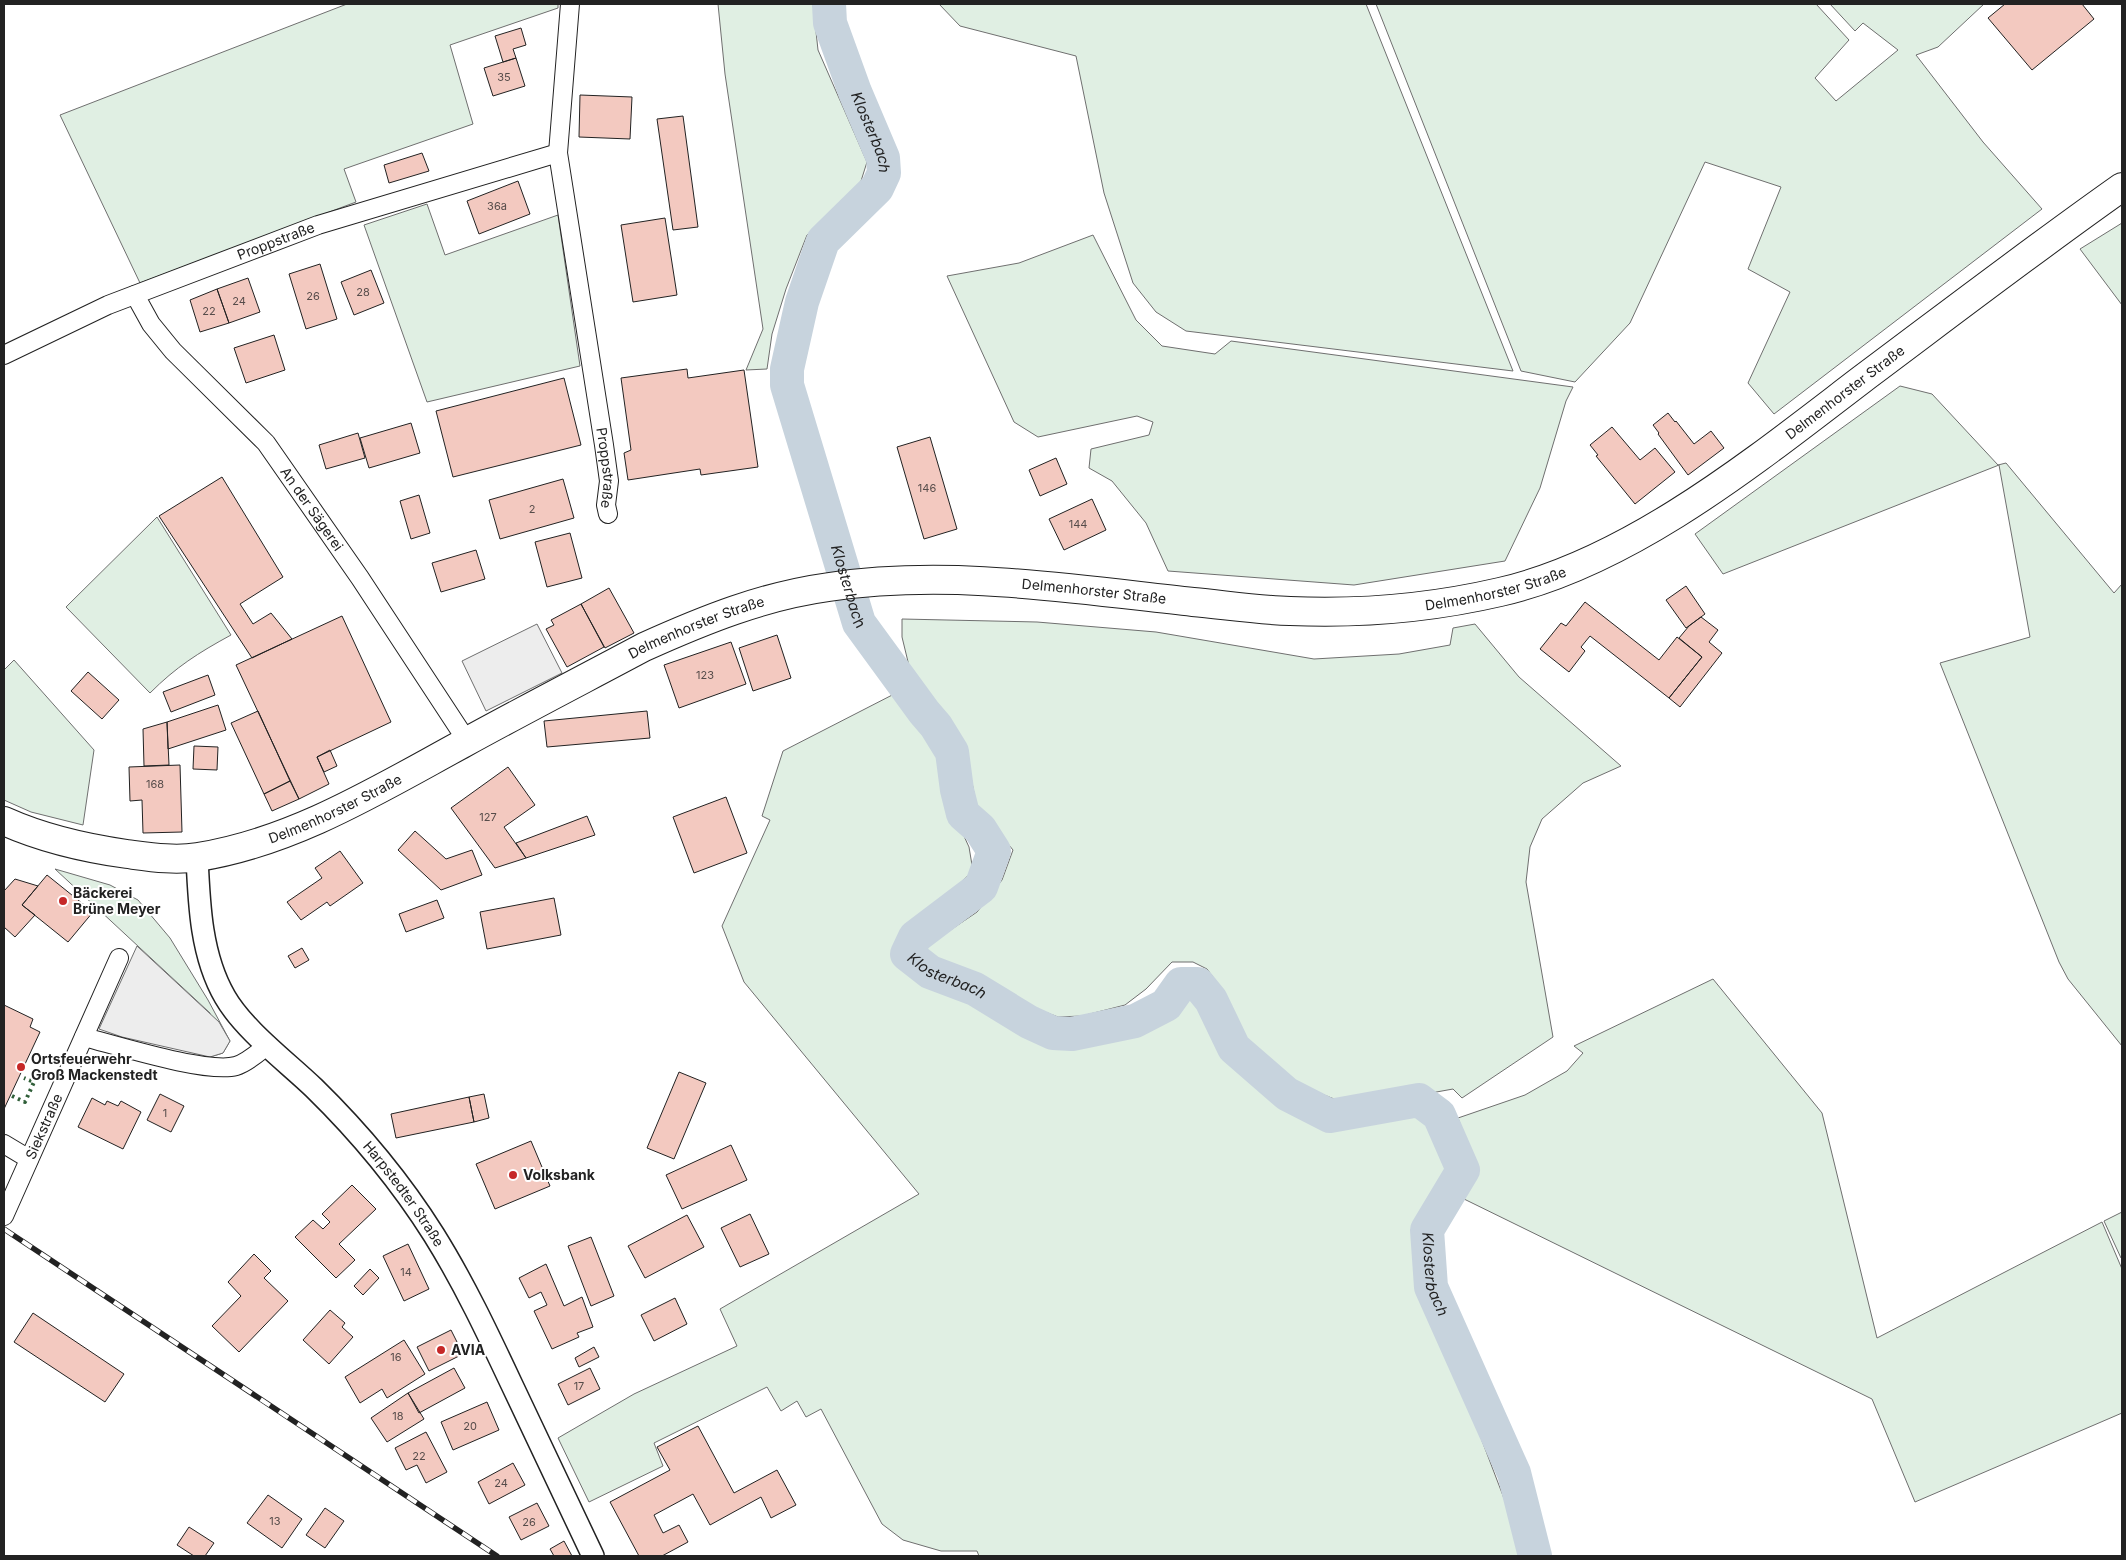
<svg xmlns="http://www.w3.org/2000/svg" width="2126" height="1560" font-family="Inter,sans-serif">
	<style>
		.green { fill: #e0efe3; stroke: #6f6f6f }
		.parking { fill: #ededed; stroke: #6f6f6f }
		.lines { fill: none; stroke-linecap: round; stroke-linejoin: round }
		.river { stroke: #c7d3dd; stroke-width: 34 }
		.building { fill: #f3c9c0; stroke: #222 }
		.minor-casing { stroke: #222; stroke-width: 20 }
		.tertiary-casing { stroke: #222; stroke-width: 24 }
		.primary-casing { stroke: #222; stroke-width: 30 }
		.minor { stroke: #fff; stroke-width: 18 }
		.tertiary { stroke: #fff; stroke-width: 21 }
		.primary { stroke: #fff; stroke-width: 28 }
		.rail-casing { stroke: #222; stroke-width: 5.5 }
		.rail { stroke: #fff; stroke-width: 4; stroke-dasharray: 11; stroke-linecap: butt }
		.hedge { stroke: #2f5e38; stroke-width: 4; stroke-dasharray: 2.5 4; stroke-linecap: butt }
		.poi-dot { fill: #c62828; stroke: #fff; stroke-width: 2 }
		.labels { text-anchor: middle; stroke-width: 4; stroke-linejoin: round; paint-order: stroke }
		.number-label { font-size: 11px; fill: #564c4a }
		.street-label { font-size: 14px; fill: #222; stroke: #fff }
		.poi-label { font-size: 14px; font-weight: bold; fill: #222; stroke: #fff; text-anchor: start }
		.water-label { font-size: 15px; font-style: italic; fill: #222; stroke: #fff }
	</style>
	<rect width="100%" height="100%" fill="#fff"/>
	<!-- green -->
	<path class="green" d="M347 4H558V8L450 45 473 124 344 169 356 202 140 283 60 115Z
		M718 4H813L818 50 867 162 861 181 807 235 786 289 772 334 767 369 746 370 763 329 725 74Z
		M939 4H1366L1513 371 1186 331 1156 312 1133 283 1104 193 1076 56 960 26Z
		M1376 4H1816L1849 40 1815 78 1836 101 1898 50 1863 23 1855 31 1830 4H1984L1938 47 1916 55 1983 142 2042 209 1774 414 1748 383 1790 292 1748 269 1781 187 1705 162 1630 323 1575 382 1521 371Z
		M427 204 445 255 558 215 580 366 427 402 364 225Z
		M2122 223V305L2080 249Z
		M1093 235 1136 320 1162 346 1215 354 1231 341 1573 387 1566 401 1540 488 1505 561 1354 585 1168 571 1146 523 1112 481 1089 468 1091 449 1149 435 1153 422 1137 416 1038 437 1014 422 947 276 1019 263Z
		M1900 386 1932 394 1998 465 2006 463 2114 593 2122 584V1046L2068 979 2059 962 1940 663 2030 637 1999 465 1723 574 1695 534Z
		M157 517 231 635C198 653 176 667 150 693L66 607Z
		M902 619 1037 622 1156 632 1314 659 1399 654 1450 645 1453 628 1475 624 1519 677 1621 766 1583 783 1542 819 1530 847 1526 882 1553 1037 1462 1098 1453 1089 1381 1102 1344 1103 1297 1084 1254 1051 1239 1029 1224 992 1207 969 1193 962H1172L1146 989 1125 1005 1082 1016 1058 1017 1027 1005 992 984 926 956 927 946 977 912 1002 880 1013 850 976 804 965 745 933 698 910 670 902 637Z
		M14 660 94 750 83 825 31 812 4 800V670Z
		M900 691 919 714 935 745 946 797 969 847 973 871 942 900 912 922 897 946 906 965 984 1003 1037 1037 1113 1035 1150 1027 1170 1009 1177 997 1192 998 1222 1047 1278 1092 1323 1120 1408 1105 1430 1115 1456 1168 1420 1230 1423 1286 1526 1556H979L977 1551H941L903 1540 882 1524 821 1409 806 1417 797 1401 781 1411 767 1387 654 1443 663 1466 589 1502 558 1438 634 1394 737 1346 720 1309 919 1194 744 982 722 926 770 820 762 816 783 751Z
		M55 869 110 885 138 900 170 938 208 1000 230 1041 223 1053 210 1057V1013Z
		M1713 979 1822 1113 1877 1338 2102 1222 2122 1269V1413L1915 1502 1872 1399 1464 1199 1474 1179 1473 1160 1458 1118 1525 1095 1567 1071 1583 1053 1574 1046Z
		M2122 1212V1257L2121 1258 2104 1221Z"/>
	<!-- parking -->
	<path class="parking" d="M537 624 562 673 486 711 462 661Z
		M137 946 219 1022 230 1041 223 1053 210 1057 122 1037 99 1029Z"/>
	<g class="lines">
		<!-- river -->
		<path class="river" id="s1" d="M829 4 830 23 855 92 883 158 884 173 877 188 823 241 802 302 787 369V385L859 623 924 712 936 726 952 752 957 790 963 814 980 829 994 851 981 887 915 937 907 954 930 972 975 989 1029 1022 1053 1033 1072 1034 1135 1021 1166 1005 1181 984H1198L1211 1000 1234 1048 1287 1094 1330 1116 1419 1100 1439 1115 1463 1170 1427 1230 1431 1287 1514 1473 1535 1556"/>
	</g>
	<!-- building -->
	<path class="building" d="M2005 4H2082L2094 19 2032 70 1988 18Z
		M521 28 526 45 513 49 516 58 503 62 495 36Z
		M516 58 525 86 493 96 484 68Z
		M580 95 632 97 630 139 579 137Z
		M683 116 698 227 673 230 657 119Z
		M422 153 429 171 389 183 384 165Z
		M518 181 530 214 479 234 467 201Z
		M665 218 677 295 633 302 621 225Z
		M320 264 337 319 306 329 289 274Z
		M371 270 384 303 354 315 341 282Z
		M248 278 260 312 229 323 217 289Z
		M217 289 229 323 200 332 190 300Z
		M274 335 285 370 246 383 234 348Z
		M687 369 688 378 744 370 758 467 701 475 700 469 628 480 624 453 631 450 621 378Z
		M564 378 581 445 453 477 436 411Z
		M1668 413 1675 422 1676 421 1694 444 1711 431 1724 448 1688 475 1658 434 1659 433 1653 425Z
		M411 423 420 453 369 468 360 438Z
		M1612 427 1640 460 1655 448 1675 472 1635 504 1596 456 1598 455 1590 445Z
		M358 433 365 458 326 469 319 445Z
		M930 437 957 529 924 539 897 447Z
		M1056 458 1067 484 1040 496 1029 470Z
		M222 477 283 577 240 604 253 624 271 613 292 639 252 658 159 516Z
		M563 479 574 518 500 539 489 500Z
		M419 495 430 533 411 539 400 501Z
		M1092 499 1106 530 1064 550 1049 519Z
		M570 533 582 578 547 587 535 542Z
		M476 550 485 579 441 592 432 563Z
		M1686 586 1705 614 1686 628 1666 600Z
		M609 588 634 633 605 648 581 604Z
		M1585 602 1659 660 1677 637 1702 657 1669 698 1590 636 1581 647 1585 651 1569 672 1540 649 1561 623 1566 626Z
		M581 604 604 647 567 667 546 629 554 625 551 620Z
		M342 616 391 722 317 757 329 784 299 799 236 665Z
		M1701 617 1718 630 1709 642 1722 653 1680 707 1669 698 1702 657 1679 638 1689 626Z
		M777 635 791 678 753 691 739 648Z
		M731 642 746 684 679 708 664 665Z
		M88 672 119 700 102 719 71 691Z
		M208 675 215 695 171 712 163 692Z
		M218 705 226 730 168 749 167 722Z
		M258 711 290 781 264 794 231 723Z
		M647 711 650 738 547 747 544 721Z
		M167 722 169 765 144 766 143 729Z
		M194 746 218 747 217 770 193 769Z
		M330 750 337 766 324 772 317 757Z
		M180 765 182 832 143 833 142 800 130 801 129 767Z
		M508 767 535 805 504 827 526 858 495 868 451 808Z
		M290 781 299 799 272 811 264 794Z
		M726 797 747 853 694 873 673 817Z
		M587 816 595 835 526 858 516 843Z
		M415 831 446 859 472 850 482 875 441 890 398 850Z
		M340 851 363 883 330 906 327 902 301 920 287 902 322 878 315 868Z
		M47 875 93 912 68 942 22 905Z
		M15 879 38 886 22 905 35 915 15 937 4 927V891Z
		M554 898 561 935 487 949 480 912Z
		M437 900 444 918 406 932 399 914Z
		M302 948 309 960 295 968 288 956Z
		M4 1005 33 1019 30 1027 40 1032 4 1109Z
		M679 1072 706 1083 674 1159 647 1148Z
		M160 1094 184 1106 171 1132 147 1120Z
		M484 1094 489 1118 474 1122 469 1097Z
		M469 1097 474 1122 396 1138 391 1114Z
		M92 1098 105 1105 107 1101 118 1106 121 1101 141 1112 123 1149 78 1127Z
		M531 1141 550 1186 495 1209 476 1164Z
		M731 1145 747 1180 682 1209 666 1175Z
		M352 1185 376 1209 339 1244 355 1260 336 1278 295 1237 313 1220 323 1229 330 1222 322 1214Z
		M750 1214 769 1254 740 1267 721 1228Z
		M687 1215 704 1247 645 1278 628 1246Z
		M591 1237 614 1296 591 1306 568 1246Z
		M408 1244 429 1289 404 1301 383 1256Z
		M254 1254 271 1271 264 1278 288 1301 239 1352 212 1326 241 1296 228 1282Z
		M546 1264 564 1306 582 1297 593 1327 577 1333 579 1337 552 1349 534 1311 547 1305 541 1292 529 1298 519 1278Z
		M370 1269 379 1278 363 1295 354 1286Z
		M675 1298 687 1324 654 1341 641 1315Z
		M330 1310 345 1323 342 1327 353 1337 329 1364 303 1340Z
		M33 1313 124 1374 105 1402 14 1342Z
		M451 1330 463 1354 429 1371 417 1347Z
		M404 1340 425 1374 387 1398 382 1389 360 1403 345 1377Z
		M594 1347 599 1357 579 1367 575 1358Z
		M454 1368 465 1388 419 1413 408 1393Z
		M590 1368 600 1389 568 1405 558 1384Z
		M408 1393 424 1419 387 1442 371 1418Z
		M487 1402 499 1430 453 1450 441 1422Z
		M698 1426 734 1493 777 1470 796 1505 771 1518 761 1497 710 1525 693 1494 654 1515 663 1533 679 1525 688 1542 662 1556H639L610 1502 670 1470 657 1447Z
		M426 1432 447 1472 426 1483 417 1465 406 1470 395 1448Z
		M513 1463 525 1485 489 1504 478 1482Z
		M268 1495 302 1519 282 1548 247 1523Z
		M537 1503 549 1526 521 1540 509 1517Z
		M325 1508 344 1521 325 1548 306 1535Z
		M189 1527 214 1543 205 1556H194L177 1545Z
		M564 1541 572 1556H554L550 1549Z"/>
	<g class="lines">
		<defs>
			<g id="minor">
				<path id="s2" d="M570 4 558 153 604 445 609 481 606 505 608 514"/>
				<path id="s3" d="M135 295 151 324 173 351 266 443 360 578 467 741"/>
				<path id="s4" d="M4 355 108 305 318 225 558 153"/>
				<path d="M84 1037C116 1045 207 1074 236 1066 247 1063 259 1052 268 1045"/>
				<path d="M4 1144 29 1159"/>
				<path id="s5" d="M4 1216 119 958"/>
			</g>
			<g id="tertiary">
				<path id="s6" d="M197 857C199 904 201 956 225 997 244 1030 287 1062 314 1088 360 1133 400 1181 434 1235 464 1283 488 1334 512 1385 539 1442 566 1499 593 1556"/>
			</g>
			<g id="primary">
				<path id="s7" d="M4 821C44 839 84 848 127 854 150 857 175 861 198 857 294 842 381 788 464 743 524 710 584 679 644 647 704 620 763 596 829 587 949 569 1073 589 1193 602 1225 605 1258 610 1290 611 1361 614 1431 608 1500 592 1631 562 1756 460 1861 380 1948 315 2034 249 2122 187"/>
			</g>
		</defs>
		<!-- minor casing -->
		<use href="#minor" class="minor-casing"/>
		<!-- tertiary casing -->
		<use href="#tertiary" class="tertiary-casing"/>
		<!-- primary casing -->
		<use href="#primary" class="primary-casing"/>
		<!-- minor -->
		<use href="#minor" class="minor"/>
		<!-- tertiary -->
		<use href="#tertiary" class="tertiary"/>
		<!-- primary -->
		<use href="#primary" class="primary"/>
		<defs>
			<path id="rail" d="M4 1229 497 1556"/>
		</defs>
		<!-- rail casing -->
		<use href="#rail" class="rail-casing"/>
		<!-- rail -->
		<use href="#rail" class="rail"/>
		<!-- hedge -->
		<path class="hedge" d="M12 1096 25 1102 34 1082 24 1078"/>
	</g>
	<!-- markers -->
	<g class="poi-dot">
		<circle cx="63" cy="901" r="5"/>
		<circle cx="21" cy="1067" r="5"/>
		<circle cx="513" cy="1175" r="5"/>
		<circle cx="441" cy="1350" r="5"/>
	</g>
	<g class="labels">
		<!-- number labels -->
		<g class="number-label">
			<text x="504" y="81">35</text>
			<text x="497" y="210">36a</text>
			<text x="363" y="296">28</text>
			<text x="313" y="300">26</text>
			<text x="239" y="305">24</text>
			<text x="209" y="315">22</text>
			<text x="927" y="492">146</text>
			<text x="532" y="513">2</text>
			<text x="1078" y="528">144</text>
			<text x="705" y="679">123</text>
			<text x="155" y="788">168</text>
			<text x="488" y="821">127</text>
			<text x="165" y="1117">1</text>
			<text x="406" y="1276">14</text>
			<text x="396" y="1361">16</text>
			<text x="579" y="1390">17</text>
			<text x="398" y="1420">18</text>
			<text x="470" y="1430">20</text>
			<text x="419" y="1460">22</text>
			<text x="501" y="1487">24</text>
			<text x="275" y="1525">13</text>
			<text x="529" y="1526">26</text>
		</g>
		<!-- street labels -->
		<g class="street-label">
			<text dy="5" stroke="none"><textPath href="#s4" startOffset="295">Proppstraße</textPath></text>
			<text dy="5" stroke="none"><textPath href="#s7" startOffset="1965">Delmenhorster Straße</textPath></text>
			<text dy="5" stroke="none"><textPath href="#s2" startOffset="468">Proppstraße</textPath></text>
			<text dy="5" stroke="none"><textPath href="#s3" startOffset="279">An der Sägerei</textPath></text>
			<text dy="5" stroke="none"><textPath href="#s7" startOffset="1560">Delmenhorster Straße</textPath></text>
			<text dy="5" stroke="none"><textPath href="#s7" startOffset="1155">Delmenhorster Straße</textPath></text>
			<text dy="5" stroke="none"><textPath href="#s7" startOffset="750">Delmenhorster Straße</textPath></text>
			<text dy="5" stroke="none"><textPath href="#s7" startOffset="345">Delmenhorster Straße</textPath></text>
			<text dy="5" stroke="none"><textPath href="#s5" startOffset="98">Siekstraße</textPath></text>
			<text dy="5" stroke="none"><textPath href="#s6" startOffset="411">Harpstedter Straße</textPath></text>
		</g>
		<!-- poi labels -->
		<g class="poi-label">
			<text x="73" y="898">Bäckerei<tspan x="73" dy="16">Brüne Meyer</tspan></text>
			<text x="31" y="1064">Ortsfeuerwehr<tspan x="31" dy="16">Groß Mackenstedt</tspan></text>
			<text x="523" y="1180">Volksbank</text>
			<text x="451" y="1355">AVIA</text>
		</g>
		<!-- water labels -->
		<g class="water-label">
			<text dy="5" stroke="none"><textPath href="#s1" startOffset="136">Klosterbach</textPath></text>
			<text dy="5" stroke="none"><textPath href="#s1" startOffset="631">Klosterbach</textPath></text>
			<text dy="5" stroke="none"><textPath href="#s1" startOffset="1126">Klosterbach</textPath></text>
			<text dy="5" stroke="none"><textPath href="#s1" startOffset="1891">Klosterbach</textPath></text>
		</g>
	</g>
	<!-- border -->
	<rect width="2126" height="1560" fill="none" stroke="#222222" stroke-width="10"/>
</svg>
